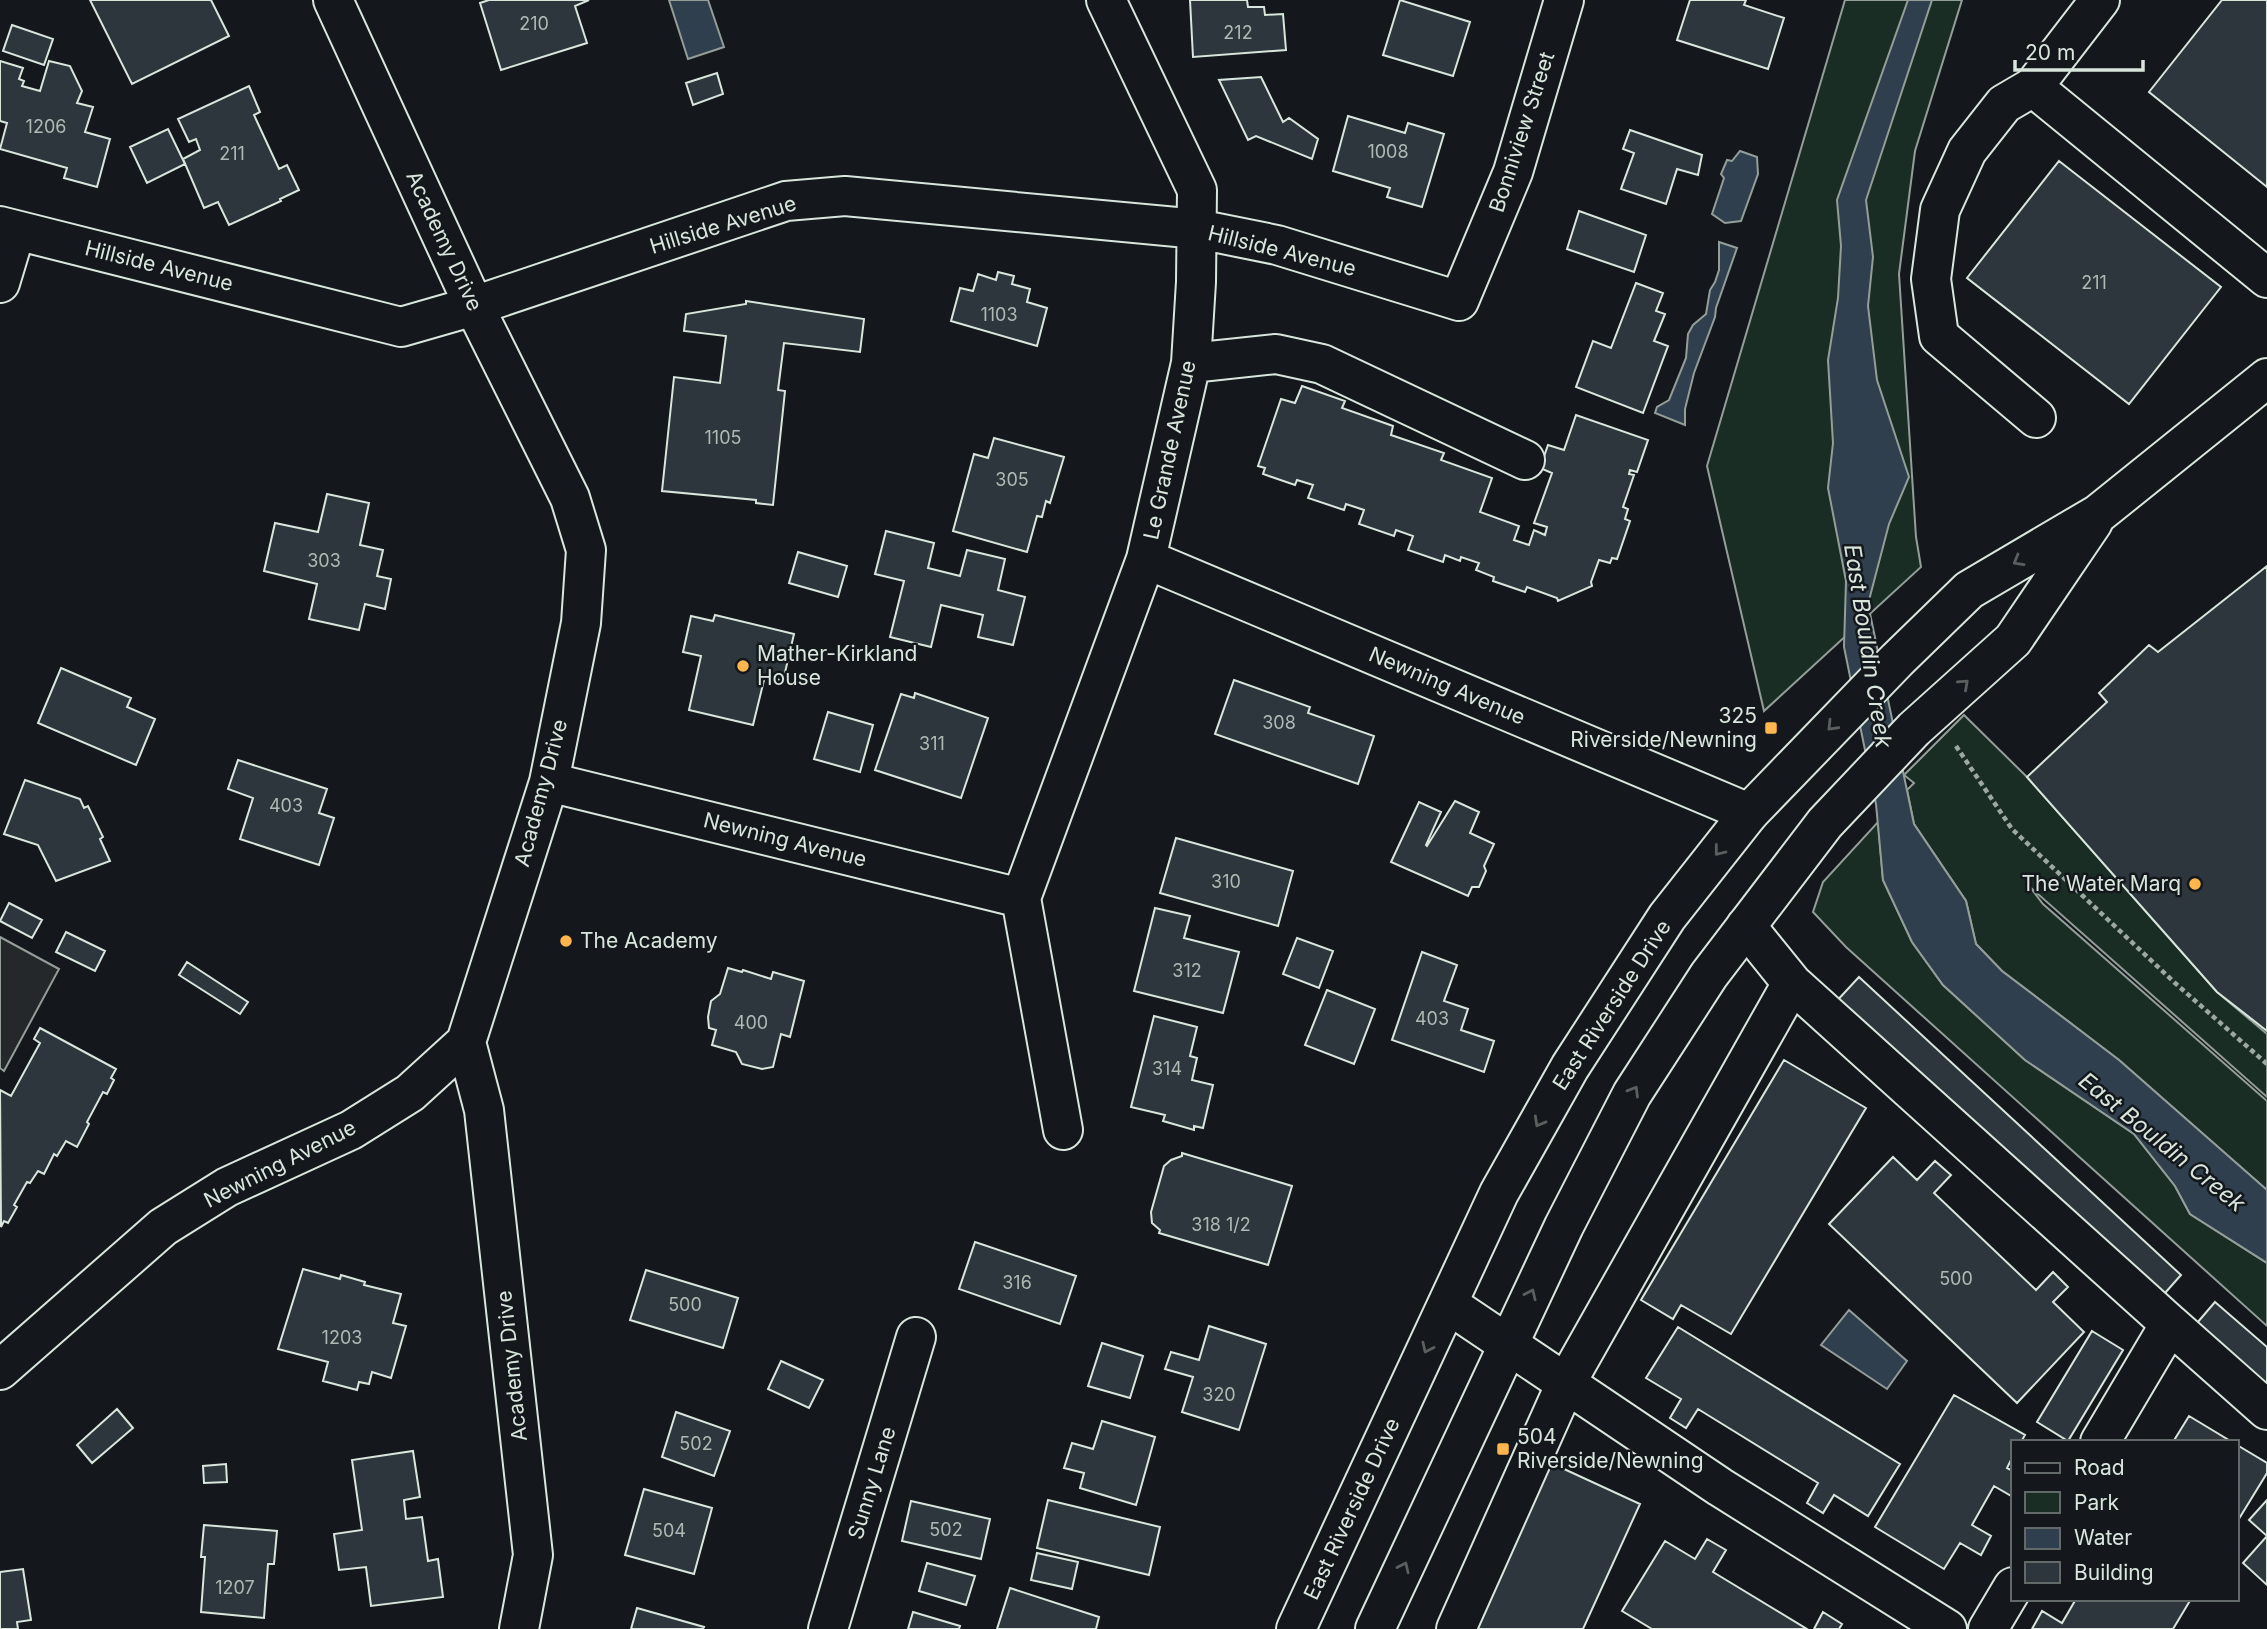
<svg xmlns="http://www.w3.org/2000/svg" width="2267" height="1629" font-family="Inter,sans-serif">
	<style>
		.green { fill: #1a2d24; stroke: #939e99; stroke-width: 2 }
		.parking { fill: #24282b; stroke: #939e99; stroke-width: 2 }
		.water { fill: #2f3f4d; stroke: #939e99; stroke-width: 2 }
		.building { fill: #2c363c; stroke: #d8e6dc; stroke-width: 2 }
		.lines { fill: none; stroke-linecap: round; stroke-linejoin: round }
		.minor-casing { stroke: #d8e6dc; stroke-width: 42 }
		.major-casing { stroke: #d8e6dc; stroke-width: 42 }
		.path { stroke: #9da8a2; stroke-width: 4.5; stroke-dasharray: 5 3.5; stroke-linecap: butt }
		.minor { stroke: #14181c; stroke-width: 38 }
		.major { stroke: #14181c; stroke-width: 38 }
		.oneway { stroke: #59605f }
		.poi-dot { fill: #ffb74d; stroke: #14181c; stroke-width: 2.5 }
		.labels { text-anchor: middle; stroke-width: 5; stroke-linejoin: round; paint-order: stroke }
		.number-label { font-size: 18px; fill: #adbab4 }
		.street-label { font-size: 21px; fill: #d8e6dc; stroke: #14181c }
		.poi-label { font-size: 21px; fill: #d8e6dc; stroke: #14181c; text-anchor: start }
		.water-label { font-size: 23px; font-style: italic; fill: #d8e6dc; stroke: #14181c }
	</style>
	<rect width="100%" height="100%" fill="#14181c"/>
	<!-- green -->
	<path class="green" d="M1845 0H1962L1915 151 1899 274 1916 537 1921 567 1764 711 1707 466Z
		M1964 715 2027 777 2217 992 2267 1034V1097L2030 887 2043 904 2267 1101V1190L2119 1060 2002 971 1976 944 1966 901 1914 824 1907 790 1914 783 1904 775Z
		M1878 822 1883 880 1912 942 1943 985 2025 1060 2134 1134 2175 1186 2190 1214 2267 1263V1326L1846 947 1813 912 1823 882Z"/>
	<!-- parking -->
	<path class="parking" d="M0 937 59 969 4 1071 0 1068Z"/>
	<!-- water -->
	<path class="water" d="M669 0H708L724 47 688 59Z
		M1908 0H1932L1866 200 1873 257 1868 306 1877 380 1909 477 1889 524 1868 604 1914 824 1966 901 1976 944 2002 971 2119 1060 2267 1190V1263L2190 1214 2175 1186 2134 1134 2025 1060 1943 985 1912 942 1883 880 1876 804 1844 647 1846 581 1828 488 1833 443 1828 360 1838 298 1841 246 1837 200Z
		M1740 151 1757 157 1758 174 1741 221 1725 223 1712 214 1724 178 1721 174 1727 160 1732 161Z
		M1719 242 1737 248 1716 308 1715 317 1694 373 1685 409V425L1655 413 1657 407 1669 400 1686 358 1688 334 1693 325 1706 314 1710 290 1715 282 1719 270Z
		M1849 1310 1907 1361 1887 1389 1821 1345Z"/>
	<!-- building -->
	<path class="building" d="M90 0H211L229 36 132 84Z
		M489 0H589L575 6 587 43 501 70 480 3Z
		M1190 0H1247L1248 7H1264L1265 15 1283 14 1286 50 1193 57Z
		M1400 0 1470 22 1453 76 1383 55Z
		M1690 0H1746L1744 5 1784 18 1768 69 1677 40Z
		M2222 0H2267V187L2149 92Z
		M12 25 53 39 44 65 3 51Z
		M0 61 23 68 19 79 24 81 22 86 40 91 49 61 70 66 82 91 77 103 93 107 85 132 110 139 97 187 64 178 67 168 0 149 7 123 0 121Z
		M717 73 723 94 693 105 686 83Z
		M1261 77 1283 122 1289 118 1318 139 1312 159 1256 136 1248 140 1219 80Z
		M249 86 260 112 254 115 279 169 287 165 299 190 280 199 281 201 229 225 218 202 204 208 183 159 200 150 196 139 189 142 178 119Z
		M1348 116 1405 133 1408 123 1444 134 1422 207 1387 197 1390 188 1333 171Z
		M168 129 185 164 147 183 130 147Z
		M1630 130 1702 155 1698 175 1677 169 1666 204 1621 189 1634 153 1623 149Z
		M2059 161 2221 287 2129 404 1967 278Z
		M1579 211 1646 235 1634 272 1567 249Z
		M998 272 1014 276 1012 284 1030 289 1027 302 1047 308 1037 346 951 321 960 288 973 291 978 274 996 280Z
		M1636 283 1663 293 1656 311 1665 314 1654 341 1668 346 1643 413 1576 387 1593 341 1611 348Z
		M746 301 864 319 860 352 784 343 778 390 785 391 773 505 756 503V500L662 491 674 377 720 383 726 336 684 331 686 314 746 304Z
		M1302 386 1345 401 1342 408 1393 426 1391 435 1444 453 1441 460 1492 478 1480 512 1519 526 1514 540 1529 545 1534 530 1545 535 1547 527 1534 523 1552 473 1540 468 1548 445 1564 450 1576 415 1648 440 1637 472 1630 470 1629 474 1634 475 1623 507 1628 509 1625 519 1630 521 1617 559 1612 558 1610 563 1599 560 1591 582 1592 586 1558 601 1557 598 1527 587 1525 592 1493 581 1494 577 1476 570 1479 563 1461 557 1460 561 1445 555 1443 562 1408 550 1413 536 1396 530 1394 536 1359 524 1364 510 1346 504 1344 510 1308 498 1313 485 1297 480 1295 485 1263 474 1265 468 1258 466 1281 399 1295 403Z
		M994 438 1064 457 1050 503 1046 501 1042 517 1037 516 1027 552 953 531 974 454 988 458Z
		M327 494 369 503 360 545 383 550 377 576 391 579 385 609 365 604 359 630 309 619 317 584 264 571 275 523 318 532Z
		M886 531 934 543 928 568 960 576 967 550 1005 559 998 590 1025 597 1013 645 978 637 983 615 941 605 931 647 890 637 904 581 875 574Z
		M798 552 847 566 838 597 789 583Z
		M2267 566V1031L2217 992 2027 777 2107 702 2099 693 2149 645 2158 652Z
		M715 615 794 634 783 681 765 676 753 725 689 710 701 656 683 652 691 616 713 621Z
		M61 668 131 698 127 707 155 719 136 765 38 723Z
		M1234 680 1310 707 1308 713 1374 736 1358 784 1215 734Z
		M915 693 988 718 961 798 875 770 901 694 914 698Z
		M828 712 873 725 860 772 814 759Z
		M238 760 327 789 319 813 334 818 319 865 240 839 253 798 228 789Z
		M25 780 80 799 84 808 88 806 103 837 100 839 110 861 56 881 38 845 4 834Z
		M1455 801 1479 812 1470 833 1494 844 1484 866 1486 871 1479 887H1472L1468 896 1391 862 1419 802 1441 812 1426 845 1427 846Z
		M1176 838 1293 871 1278 926 1160 893Z
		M9 903 42 920 32 938 0 921Z
		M1155 908 1190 916 1184 938 1239 952 1223 1013 1134 991Z
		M66 932 105 951 95 971 56 952Z
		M1297 938 1333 951 1319 988 1283 974Z
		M1422 952 1457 965 1444 1001 1468 1009 1461 1030 1494 1041 1484 1072 1392 1040Z
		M187 962 248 1002 240 1014 179 975Z
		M728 968 742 972 743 970 771 979 773 972 804 981 790 1037 781 1034 773 1067 762 1069 742 1064 736 1052 712 1045 716 1030 709 1028 708 1017 711 1001 720 994Z
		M1859 977 2181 1275 2157 1302 1833 1005Z
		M1327 990 1375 1009 1354 1064 1305 1045Z
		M1154 1016 1197 1027 1190 1056 1197 1058 1192 1080 1213 1085 1203 1128 1194 1126V1130L1163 1121 1165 1115 1131 1107Z
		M40 1028 116 1069 111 1078 114 1080 107 1094 103 1092 87 1122 89 1124 77 1147 66 1141 57 1156 54 1154 44 1174 38 1171 30 1183 27 1182 14 1205 17 1207 8 1223 4 1221 1 1227 0 1090 11 1096 40 1043 34 1039Z
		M1784 1060 1866 1108 1731 1334 1681 1305 1673 1319 1641 1300Z
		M1182 1153 1292 1186 1268 1265 1159 1233 1160 1230 1152 1223 1151 1212 1164 1166 1171 1160 1182 1156Z
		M1893 1157 1917 1180 1935 1161 1951 1175 1934 1193 2036 1290 2053 1272 2068 1287 2053 1302 2084 1332 2017 1403 1829 1224Z
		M975 1242 1076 1276 1060 1324 959 1289Z
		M303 1269 340 1279 341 1275 365 1282 364 1285 401 1294 393 1323 406 1326 391 1378 372 1372 369 1384 359 1382 357 1390 323 1381 328 1362 278 1349Z
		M646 1270 738 1298 723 1348 630 1320Z
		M2215 1302 2267 1347V1395L2191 1330Z
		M1209 1326 1266 1344 1239 1430 1182 1412 1193 1377 1165 1369 1171 1352 1199 1360Z
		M1678 1327 1900 1464 1868 1516 1834 1495 1823 1513 1807 1503 1818 1483 1698 1409 1686 1428 1670 1418 1681 1399 1646 1378Z
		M2092 1331 2123 1350 2068 1441 2037 1422Z
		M1102 1343 1143 1356 1130 1398 1088 1386Z
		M781 1361 823 1380 809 1408 768 1389Z
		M1954 1395 2025 1435 2021 1442H2013V1456L2007 1468 2013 1471V1497L1994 1486 1972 1525 1991 1536 1981 1555 1960 1543 1944 1569 1875 1527Z
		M117 1409 133 1428 92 1463 77 1445Z
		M676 1412 730 1431 714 1476 662 1457Z
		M2189 1416 2232 1442H2173Z
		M1102 1421 1155 1437 1136 1505 1080 1488 1084 1473 1064 1468 1072 1443 1093 1449Z
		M2237 1445 2267 1463V1473L2237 1522Z
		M413 1451 420 1497 404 1500 406 1519 422 1517 428 1561 438 1559 443 1597 371 1606 366 1567 339 1570 334 1534 362 1530 352 1460Z
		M1551 1463 1640 1504 1583 1629H1475Z
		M226 1464 227 1482 204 1483 203 1466Z
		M644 1489 712 1508 694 1574 625 1555Z
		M1048 1500 1160 1527 1149 1575 1037 1548Z
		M2267 1500V1536L2249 1520Z
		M911 1501 990 1519 981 1559 902 1541Z
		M204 1525 277 1531 274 1564H268L264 1618 201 1612 205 1557H201Z
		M2267 1536V1585L2243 1563Z
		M1707 1539 1726 1550 1713 1572 1807 1629H1652L1622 1611 1665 1541 1695 1559Z
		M1037 1553 1078 1562 1072 1589 1031 1580Z
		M927 1563 975 1576 966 1605 919 1591Z
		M23 1569 31 1620 17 1622 18 1629H0V1572Z
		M1010 1588 1099 1617 1096 1629H997Z
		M2076 1599H2191L2173 1629H2032L2042 1611 2062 1623Z
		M637 1608 704 1627 703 1629H631Z
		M913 1612 960 1626 959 1629H908Z
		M1823 1612 1842 1624 1839 1629H1814Z"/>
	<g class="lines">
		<defs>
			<path id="minor" d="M333 0 474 306 570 498 586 550 581 623 549 782 466 1042 484 1110 533 1555 519 1629
				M2033 87 2100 0
				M0 226 401 327 474 306 786 201 845 196 1198 229 1277 245 1459 301 1513 172 1564 0
				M0 283 16 230
				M1191 363 1276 354 1322 364 1525 460
				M2036 418 1939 336 1931 279 1940 210 1967 151 2004 104 2033 87 2267 278
				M1146 559 1749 813
				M549 782 1021 898
				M1021 898 1146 559 1191 363 1196 282 1197 190 1106 0
				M1021 898 1063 1130
				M1746 926 1792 983
				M1448 1304 1720 1487 1947 1629
				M2170 1324 2267 1410
				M0 1370 163 1227 227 1187 351 1130 410 1093 466 1042
				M828 1629 916 1337
				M1456 1629 1566 1383 1792 983 2170 1324 2100 1442
				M1988 1629 2013 1587"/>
			<path id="major" d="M1296 1629 1499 1193 1570 1067 1667 917 1749 813 1897 660 1969 590 2098 514 2267 378
				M1375 1629 1564 1226 1632 1094 1709 975 1825 823 1914 729 2013 640 2093 522"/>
		</defs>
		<!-- minor casing -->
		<use href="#minor" class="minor-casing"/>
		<!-- major casing -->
		<use href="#major" class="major-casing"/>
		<!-- path -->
		<path class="path" d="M1956 746 2012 829 2175 983 2267 1064"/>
		<!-- minor -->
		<use href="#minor" class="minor"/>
		<!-- major -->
		<use href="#major" class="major"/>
	</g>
	<!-- one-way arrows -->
	<defs><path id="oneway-chevron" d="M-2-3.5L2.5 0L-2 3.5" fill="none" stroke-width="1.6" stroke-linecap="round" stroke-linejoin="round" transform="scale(1.75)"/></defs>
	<g class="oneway">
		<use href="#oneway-chevron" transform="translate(2018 561) rotate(150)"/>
		<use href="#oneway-chevron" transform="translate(1964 684) rotate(-42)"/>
		<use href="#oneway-chevron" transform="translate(1832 726) rotate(134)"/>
		<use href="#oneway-chevron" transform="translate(1719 851) rotate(128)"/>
		<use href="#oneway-chevron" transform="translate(1634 1091) rotate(-59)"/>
		<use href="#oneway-chevron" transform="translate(1539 1122) rotate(119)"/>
		<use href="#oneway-chevron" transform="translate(1531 1294) rotate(-65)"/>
		<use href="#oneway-chevron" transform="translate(1427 1348) rotate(115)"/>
		<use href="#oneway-chevron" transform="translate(1404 1567) rotate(-65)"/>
	</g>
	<!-- markers -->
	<g class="poi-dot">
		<circle cx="743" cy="666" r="7"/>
		<rect x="1764" y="721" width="14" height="14" rx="3.5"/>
		<circle cx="2195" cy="884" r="7"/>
		<circle cx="566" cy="941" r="7"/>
		<rect x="1496" y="1442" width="14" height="14" rx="3.5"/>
	</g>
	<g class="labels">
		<!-- number labels -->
		<g class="number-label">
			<text x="534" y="30">210</text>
			<text x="1238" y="39">212</text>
			<text x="46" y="133">1206</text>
			<text x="1388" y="158">1008</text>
			<text x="232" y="160">211</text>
			<text x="2094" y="289">211</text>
			<text x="999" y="321">1103</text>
			<text x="723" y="444">1105</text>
			<text x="1012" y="486">305</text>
			<text x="324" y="567">303</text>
			<text x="1279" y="729">308</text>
			<text x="932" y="750">311</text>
			<text x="286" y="812">403</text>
			<text x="1226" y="888">310</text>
			<text x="1187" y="977">312</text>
			<text x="1432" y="1025">403</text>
			<text x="751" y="1029">400</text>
			<text x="1167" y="1075">314</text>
			<text x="1221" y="1231">318 1/2</text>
			<text x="1956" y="1285">500</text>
			<text x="1017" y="1289">316</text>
			<text x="685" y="1311">500</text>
			<text x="342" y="1344">1203</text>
			<text x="1219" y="1401">320</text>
			<text x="696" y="1450">502</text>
			<text x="946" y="1536">502</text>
			<text x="669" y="1537">504</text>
			<text x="235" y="1594">1207</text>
		</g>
		<!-- street labels -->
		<g class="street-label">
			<text transform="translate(1522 132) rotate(-72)" y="7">Bonniview Street</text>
			<text transform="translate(723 225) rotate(-17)" y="7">Hillside Avenue</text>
			<text transform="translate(444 241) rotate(65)" y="7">Academy Drive</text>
			<text transform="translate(1282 251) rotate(14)" y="7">Hillside Avenue</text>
			<text transform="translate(159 266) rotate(14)" y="7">Hillside Avenue</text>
			<text transform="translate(1170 450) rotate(-78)" y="7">Le Grande Avenue</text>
			<text transform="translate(1447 686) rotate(23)" y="7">Newning Avenue</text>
			<text transform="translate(541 793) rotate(-75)" y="7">Academy Drive</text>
			<text transform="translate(785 840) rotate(14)" y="7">Newning Avenue</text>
			<text transform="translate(1612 1005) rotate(-57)" y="7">East Riverside Drive</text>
			<text transform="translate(280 1164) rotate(-27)" y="7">Newning Avenue</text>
			<text transform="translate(512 1366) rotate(-96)" y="7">Academy Drive</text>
			<text transform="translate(872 1483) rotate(-73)" y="7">Sunny Lane</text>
			<text transform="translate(1352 1509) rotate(-65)" y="7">East Riverside Drive</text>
		</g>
		<!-- poi labels -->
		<g class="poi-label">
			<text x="757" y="661">Mather-Kirkland<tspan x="757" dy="24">House</tspan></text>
			<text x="1757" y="723" text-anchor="end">325<tspan x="1757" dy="24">Riverside/Newning</tspan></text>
			<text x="2181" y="891" text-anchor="end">The Water Marq</text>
			<text x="580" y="948">The Academy</text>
			<text x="1517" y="1444">504<tspan x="1517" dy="24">Riverside/Newning</tspan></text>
		</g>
		<!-- water labels -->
		<g class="water-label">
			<text transform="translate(1868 646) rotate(81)" y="8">East Bouldin Creek</text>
			<text transform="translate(2162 1142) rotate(39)" y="8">East Bouldin Creek</text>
		</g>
	</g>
	<!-- legend -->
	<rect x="2011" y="1440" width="228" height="161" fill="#14181c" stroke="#626a69" stroke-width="2"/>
	<rect x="2025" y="1463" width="35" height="10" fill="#14181c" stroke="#626a69" stroke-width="2"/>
	<text x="2074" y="1475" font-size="21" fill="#d8e6dc">Road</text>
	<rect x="2025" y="1492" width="35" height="21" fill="#1a2d24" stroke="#626a69" stroke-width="2"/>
	<text x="2074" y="1510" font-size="21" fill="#d8e6dc">Park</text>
	<rect x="2025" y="1528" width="35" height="21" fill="#2f3f4d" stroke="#626a69" stroke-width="2"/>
	<text x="2074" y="1545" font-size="21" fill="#d8e6dc">Water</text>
	<rect x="2025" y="1562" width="35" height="21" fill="#2c363c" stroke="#626a69" stroke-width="2"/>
	<text x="2074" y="1580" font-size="21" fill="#d8e6dc">Building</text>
	<!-- scale -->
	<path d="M2015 60v10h128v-10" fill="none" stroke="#d8e6dc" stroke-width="3.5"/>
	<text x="2025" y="60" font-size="21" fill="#d8e6dc" stroke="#14181c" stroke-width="5" paint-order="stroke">20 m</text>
</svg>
